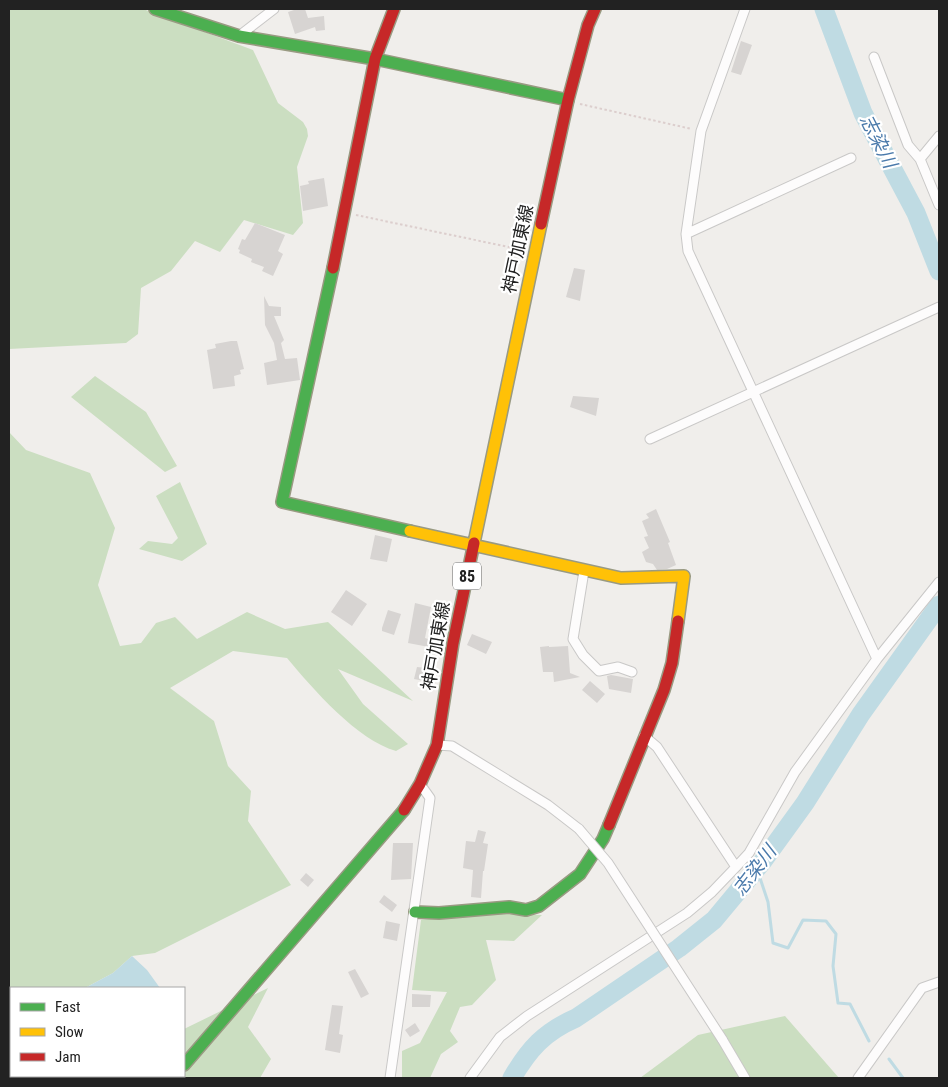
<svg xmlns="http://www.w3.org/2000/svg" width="948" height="1087" font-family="'Roboto Condensed','Noto Sans JP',sans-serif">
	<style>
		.forest { fill: #cbdec1 }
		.water { fill: #bfdbe3 }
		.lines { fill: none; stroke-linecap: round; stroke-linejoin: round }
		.stream { stroke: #bfdbe3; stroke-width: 3 }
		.river { stroke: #bfdbe3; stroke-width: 19 }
		.building { fill: #d7d4d2 }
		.street-casing { stroke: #c9c8c7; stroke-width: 11 }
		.fast-casing { stroke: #999a82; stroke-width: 14 }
		.slow-casing { stroke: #999a82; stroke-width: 14 }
		.jam-casing { stroke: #999a82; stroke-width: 14 }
		.path { stroke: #dccecd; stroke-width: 2; stroke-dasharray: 2.5 2.5; stroke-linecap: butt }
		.street { stroke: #fdfcfc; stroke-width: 9 }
		.fast { stroke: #4caf50; stroke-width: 11 }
		.slow { stroke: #ffc107; stroke-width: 11 }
		.jam { stroke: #c62828; stroke-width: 11 }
		.street-bridge-casing { stroke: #c9c8c7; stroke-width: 11; stroke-linecap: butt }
		.street-bridge { stroke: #fdfcfc; stroke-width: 9 }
		.labels { text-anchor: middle; stroke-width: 4.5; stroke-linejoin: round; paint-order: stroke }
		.shield { fill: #fff; stroke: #646464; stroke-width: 1 }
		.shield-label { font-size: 16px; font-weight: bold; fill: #222 }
		.street-label { font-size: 18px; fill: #222; stroke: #fff }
		.water-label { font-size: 19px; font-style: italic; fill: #4a7aab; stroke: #fff }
	</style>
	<rect width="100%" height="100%" fill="#f0eeeb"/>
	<!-- forest -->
	<path class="forest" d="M9 9H143L253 50 278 103 303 122 307 129 308 136 297 167 303 223 293 235 244 220 220 252 195 241 171 271 141 288 138 334 126 343 9 349Z
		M95 376 146 412 177 466 165 472 71 397Z
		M9 432 26 450 90 473 115 528 98 585 120 646 141 643 156 623 175 617 197 639 247 612 285 629 328 622 413 701 338 669 363 704 408 744 396 751C357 740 313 689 287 658L233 651 170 688 214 721 228 766 251 791 248 821 291 885 155 953 132 956 113 973 85 988H11V1040L9 1044Z
		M180 482 207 544 182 561 139 549 148 541 172 544 178 538 156 496Z
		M487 913 542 915 514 941 486 940 496 980 472 1005 460 1007 450 1031 458 1042 441 1054 430 1078H402V1051L420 1043 447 992 412 990 421 920Z
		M268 988 248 1027 271 1059 260 1078H9L11 1066V1076H184V1029Z
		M785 1016 839 1078H640L698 1035Z"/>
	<!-- water -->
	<path class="water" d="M132 956 147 970 160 988H85L113 973Z"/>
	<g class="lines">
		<!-- stream -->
		<path class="stream" d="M757 869 768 902 773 943 788 948 803 920 826 921 836 934 833 966 838 1003 850 1004 869 1041
			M889 1059 903 1078"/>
		<!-- river -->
		<path class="river" d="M824 9 863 113 916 213 939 271
			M512 1078C529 1049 544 1032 576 1018L679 948 714 920 763 861 805 803 861 714 939 605"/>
	</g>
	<!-- building -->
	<path class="building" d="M297 9H305L308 18 324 16 325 30 316 31 315 27 295 34 288 12Z
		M741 41 752 45 741 75 731 72Z
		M324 178 328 206 303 211 300 186 309 184 308 181Z
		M255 223 285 235 278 251 283 254 273 276 262 271 264 267 251 262 252 259 239 253 240 250 238 249 242 239 245 240Z
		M574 268 585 270 580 301 566 297Z
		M264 296 269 306 281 307V316H274L284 340 281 343 285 359 297 358 300 380 267 385 264 363 277 360 274 343 265 325Z
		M231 341H237L244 369 240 370 241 374 234 376 235 386 213 389 207 350 216 348 215 344Z
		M573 396 599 398 596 416 570 407Z
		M656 509 670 542 668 543 676 565 667 569 657 570 653 564 646 562 642 552 649 548 644 537 648 536 642 521 649 518 646 514Z
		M375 535 392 539 387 562 370 559Z
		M346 590 367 604 352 626 331 612Z
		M415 603 431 607 425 638 431 640 429 647 408 643Z
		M388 610 401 614 394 635 382 631V628Z
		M472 634 492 642 486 654 467 645Z
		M549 646V647L568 646 570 673 580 677 554 682 553 672H543L540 647Z
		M417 667 426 668 424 681 414 679Z
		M611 675 633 679 631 693 609 689 607 676Z
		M590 681 605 694 597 703 582 690Z
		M478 830 486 832 483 843 488 844 484 871H483L481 898 471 897 473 870 463 868 466 841 475 842Z
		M393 843H413L411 879 391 880Z
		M306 873 314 880 308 887 300 880Z
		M384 895 397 905 392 912 379 902Z
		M386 921 400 924 397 941 383 938Z
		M355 969 369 994 361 998 348 972Z
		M412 994 431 995 430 1007H412Z
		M332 1005 343 1006 339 1034 343 1035 340 1053 325 1050Z
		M415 1023 420 1031 410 1037 405 1030Z"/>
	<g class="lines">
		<defs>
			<path id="street" d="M239 36 274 9
				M874 57 908 145 920 159
				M939 136 920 159 939 205
				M686 234 851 158
				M650 439 939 307
				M584 571 573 639 583 655 599 671 618 667 632 672
				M877 659 939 582
				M644 736 657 747 736 867 749 853 795 772 877 659 688 251 686 234 701 131 745 9
				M437 745 452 746 548 805 579 829
				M722 1039 745 1078
				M390 1078 430 798 420 784
				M470 1078 500 1037 527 1016 687 913 712 892 736 867
				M858 1078 922 988 939 982"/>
			<path id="fast" d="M155 9 239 36 375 59 568 100
				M333 268 282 502 410 531
				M415 912 439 913 509 907 526 910 539 906 580 874 603 839 609 825
				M184 1065 404 810
				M172 1078 174 1076"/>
			<path id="slow" d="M410 531 621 578 684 576 678 621
				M474 543 541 224"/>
			<path id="jam" d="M541 224 568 100 588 25 595 9
				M333 268 375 59 394 9
				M404 810 420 784 437 745 453 643 474 543
				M609 825 664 690 672 663 678 621"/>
		</defs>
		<!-- street casing -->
		<use href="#street" class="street-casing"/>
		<!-- fast casing -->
		<use href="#fast" class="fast-casing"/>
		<!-- slow casing -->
		<use href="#slow" class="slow-casing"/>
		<!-- jam casing -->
		<use href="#jam" class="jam-casing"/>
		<!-- path -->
		<path class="path" d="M580 104 692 129
			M356 215 523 250"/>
		<!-- street -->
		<use href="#street" class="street"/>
		<!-- fast -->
		<use href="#fast" class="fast"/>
		<!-- slow -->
		<use href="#slow" class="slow"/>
		<!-- jam -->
		<use href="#jam" class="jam"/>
		<defs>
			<path id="street-bridge" d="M579 829 608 863 722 1039"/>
		</defs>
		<!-- street-bridge casing -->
		<use href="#street-bridge" class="street-bridge-casing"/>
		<!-- street-bridge -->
		<use href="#street-bridge" class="street-bridge"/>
	</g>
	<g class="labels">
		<!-- shield labels -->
		<rect class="shield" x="453" y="562.5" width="28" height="27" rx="4"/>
		<g class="shield-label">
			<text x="467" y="582">85</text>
		</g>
		<!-- street labels -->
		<g class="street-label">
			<text transform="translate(518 249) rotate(-78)" y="6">神戸加東線</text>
			<text transform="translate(436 646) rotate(-80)" y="6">神戸加東線</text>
		</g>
		<!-- water labels -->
		<g class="water-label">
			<text transform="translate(879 141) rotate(63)" y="7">志染川</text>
			<text transform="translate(754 870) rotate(-52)" y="7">志染川</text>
		</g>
	</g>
	<!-- border -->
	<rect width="948" height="1087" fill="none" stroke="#222222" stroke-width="20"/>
	<!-- legend -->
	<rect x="10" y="987" width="175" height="90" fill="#ffffff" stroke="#a7a7a7"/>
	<rect x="20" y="1003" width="25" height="8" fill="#4caf50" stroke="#a7a7a7"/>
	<text x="55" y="1012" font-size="15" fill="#222222">Fast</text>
	<rect x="20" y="1028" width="25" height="8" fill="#ffc107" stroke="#a7a7a7"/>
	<text x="55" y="1037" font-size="15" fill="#222222">Slow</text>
	<rect x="20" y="1053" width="25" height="8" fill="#c62828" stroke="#a7a7a7"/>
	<text x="55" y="1062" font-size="15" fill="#222222">Jam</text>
</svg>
